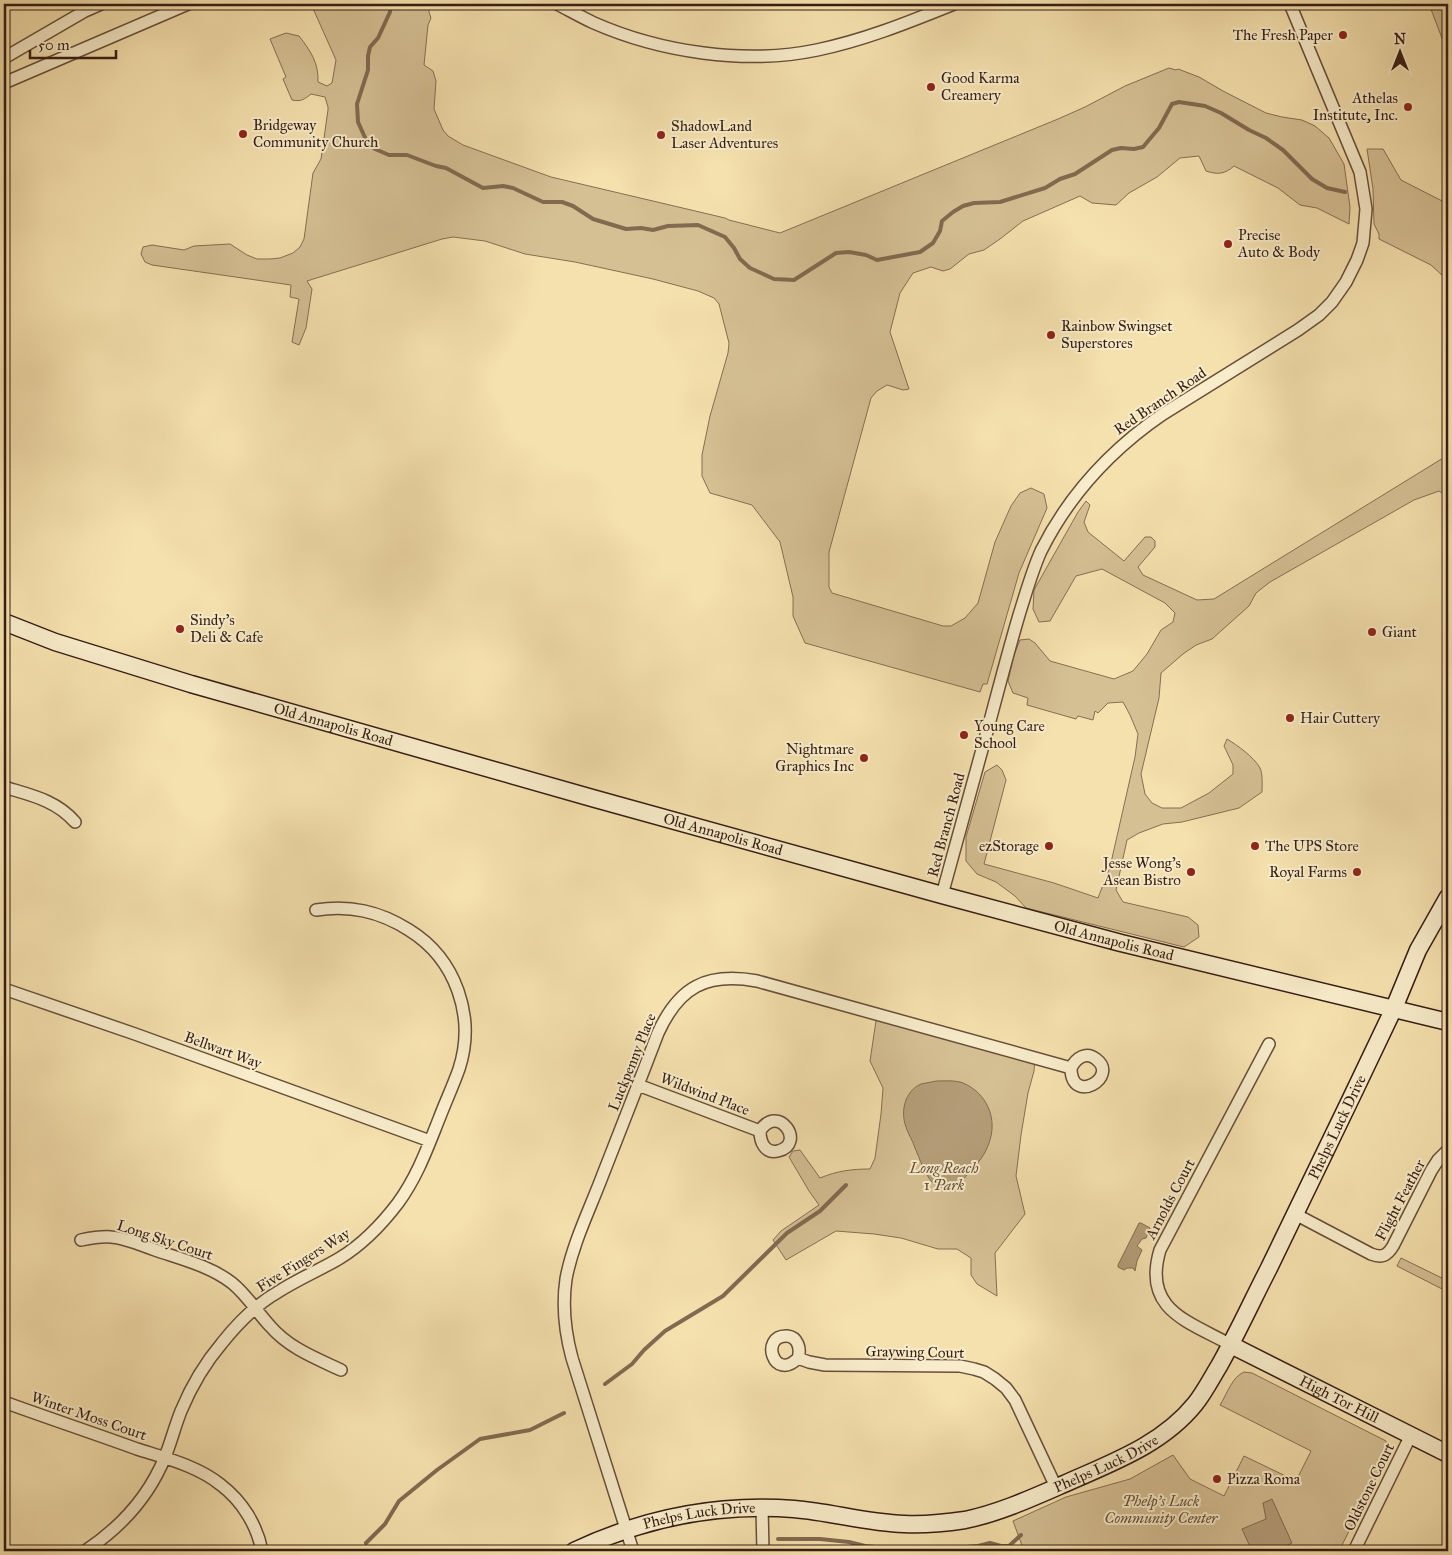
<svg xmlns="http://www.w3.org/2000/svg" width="1452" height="1555" font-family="'IM FELL Great Primer',serif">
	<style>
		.green { fill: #d5c094; stroke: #866e54 }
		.water { fill: #b49e79; stroke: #826a50 }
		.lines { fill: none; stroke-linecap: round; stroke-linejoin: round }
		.stream { stroke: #826a50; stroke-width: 4 }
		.street-casing { stroke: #664e3a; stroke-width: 14 }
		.secondary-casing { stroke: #361d13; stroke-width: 19 }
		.street { stroke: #f8ecca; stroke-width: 11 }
		.secondary { stroke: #f8ecca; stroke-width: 16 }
		.poi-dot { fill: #8f2418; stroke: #f8ecca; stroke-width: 2 }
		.labels { text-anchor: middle; stroke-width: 4; stroke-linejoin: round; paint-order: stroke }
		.poi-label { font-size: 15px; fill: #361d13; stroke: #f8ecca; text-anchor: start }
		.street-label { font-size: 15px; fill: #361d13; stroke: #f8ecca }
		.park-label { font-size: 15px; font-style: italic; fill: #664e3a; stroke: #f8ecca }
	</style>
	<rect width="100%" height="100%" fill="#f5e1ae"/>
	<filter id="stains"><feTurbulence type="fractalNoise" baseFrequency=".004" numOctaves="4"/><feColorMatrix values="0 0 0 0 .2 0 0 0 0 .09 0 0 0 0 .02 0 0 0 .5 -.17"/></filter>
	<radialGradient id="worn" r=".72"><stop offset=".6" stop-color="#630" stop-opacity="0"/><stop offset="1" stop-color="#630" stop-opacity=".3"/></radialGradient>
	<!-- green -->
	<path class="green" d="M311 4H430L429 12 431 18 428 25 424 65 433 71 436 81 434 109 443 130 448 136 463 145 551 177 725 218 729 220 780 233 1058 119 1085 107 1125 86 1169 68 1176 70 1178 69 1199 77 1223 91 1266 113 1282 117 1302 120 1315 126 1329 138 1344 164 1350 207 1349 224 1317 208 1300 205 1278 188 1234 166C1225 174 1218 175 1206 171L1199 156 1180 158 1157 177 1129 193 1116 205 1092 203 1080 196 1023 221 1000 239 984 250 969 254 950 269 943 271 931 267 913 273 900 293 890 332 909 389 903 390 887 385 877 391 871 398 829 552V587L832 593 943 626H951L965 618 978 603 995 542 1011 506 1020 493 1031 488 1044 494 1047 508 1019 573 987 684H983L980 692 805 643 793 616V597L780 542 752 505 710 493 702 476V455L710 416 728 353 729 343 719 304 714 298 698 291 653 279 575 262 525 254 485 241 453 237 442 239 307 281 312 289 306 328 299 345 292 342 299 299 290 297 291 285 152 265 145 262 141 254 143 247 152 245 184 250 194 246 230 244 247 255 257 259H270L280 258 293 253 300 247 304 239 313 173 321 159 328 110V107L325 97 311 94C305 99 301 102 292 100L283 79 286 77 270 39 286 33 299 36C310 50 319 63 318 82L327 86 332 83 336 60Z
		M1429 4H1448V54Z
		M1367 149H1383L1401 180 1448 204V280L1444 277 1431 265 1379 239V234L1374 224 1373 189Z
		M1448 455V500L1445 495 1439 491 1414 500 1270 582 1256 593 1249 606 1212 639 1196 645 1183 654 1161 673 1159 698 1141 774 1145 794 1152 803 1162 808H1181L1209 793 1233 774V765L1224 746 1227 739C1237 745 1254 757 1260 768 1263 774 1262 785 1262 792L1239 808 1182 822 1163 824 1139 833 1127 840 1116 890 1123 902 1188 917 1198 925 1199 937 1184 947 1026 908 1015 896 996 882 977 874 966 861V837L985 772 997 765 1002 770 1006 780 984 864 1054 883 1098 898 1110 867 1135 757 1138 734 1130 715 1123 702 1108 703 1098 713 1095 711 1093 720 1078 716 1076 719 1027 705 1028 698 1013 693 1008 681 1014 655 1020 640 1029 639 1035 643 1050 661 1114 679 1133 671 1147 654 1161 630 1173 622 1175 613 1165 603 1102 569 1076 576 1050 621 1039 622 1033 609 1034 590 1078 512 1086 501 1090 505 1084 522 1088 532 1124 561 1145 537H1151L1155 541V547L1138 567 1143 575 1197 600 1214 599Z
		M877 1014 1035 1058 1034 1071 1028 1093 1021 1135 1016 1176 1025 1214 995 1253 997 1296 977 1284 971 1275V1258L957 1249H938L901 1238 874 1234 836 1231 786 1260 773 1240 781 1231 819 1205 809 1191 789 1157 793 1151 800 1150 820 1178C837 1171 851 1169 870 1169L875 1158 881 1114 883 1088 870 1061Z
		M1401 1258 1448 1281V1292L1397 1266Z
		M1244 1372 1252 1373 1386 1441 1389 1451 1387 1456 1339 1551H1024L1013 1521 1066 1497 1130 1479 1173 1455 1190 1479 1224 1496 1244 1456 1296 1481 1311 1451 1220 1405C1227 1394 1232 1377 1244 1372Z"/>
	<!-- water -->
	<path class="water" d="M936 1081C945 1081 955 1080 963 1083 987 1093 998 1119 989 1143 985 1155 978 1163 970 1172 965 1177 957 1187 949 1188 943 1189 936 1187 932 1182 924 1173 920 1159 915 1148 913 1141 908 1134 906 1127 900 1111 905 1091 921 1084 926 1083 932 1082 936 1081Z
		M1139 1223H1141L1150 1228 1146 1238 1142 1239 1137 1246 1142 1250 1137 1261 1135 1271 1133 1268H1127L1124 1270 1118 1267V1265Z
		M1272 1499 1292 1543 1274 1551H1252L1242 1529 1266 1519 1263 1503Z"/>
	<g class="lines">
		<!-- stream -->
		<path class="stream" d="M390 4V12L378 38 370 47 368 56V70L357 104 358 122 367 142 375 149 389 155H407L436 166 446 168 483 188 503 186 513 188 543 202H562L573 206 593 219 626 229 641 228 653 230 668 226 698 225 725 237 734 248 740 259 750 268 774 279 794 280 836 253 849 252 866 255 877 260 920 252 933 243 940 231 942 221 953 212 963 206 974 203 1000 202 1045 188 1060 179 1075 174 1112 150 1121 148 1134 149 1143 147 1159 128 1172 104 1179 102 1205 106 1221 113 1249 130 1266 138 1283 150 1312 179 1327 188 1345 192
			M605 1384 632 1364 644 1350 665 1331 723 1296 787 1233 820 1211 846 1185
			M778 1539H820L849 1542 865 1546 917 1551
			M366 1543 385 1524 399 1501 437 1470 480 1439 530 1430 564 1413
			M736 1551 744 1547
			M919 1551 978 1546 990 1543 1001 1546H1009L1021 1535"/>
		<defs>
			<path id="street" d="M557 4C569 10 581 17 594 23 660 52 745 65 817 50 865 40 909 22 954 4
				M4 58 85 11 101 4
				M4 83 188 4
				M4 787C30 795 56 800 75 822
				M942 895C958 836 975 777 991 717 1000 683 1009 649 1019 615 1026 593 1032 571 1041 551 1069 495 1112 449 1163 414L1298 330 1319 315 1332 302 1346 282 1357 260 1363 243 1366 209 1360 172 1290 4
				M4 989 135 1034 430 1141
				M638 1085 760 1131C760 1142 765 1154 778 1151 807 1144 778 1102 760 1131
				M1295 1214 1371 1254C1382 1258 1387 1256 1393 1246L1431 1171 1438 1160 1448 1150
				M81 1240C91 1238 101 1236 111 1237 126 1238 141 1245 155 1250 181 1259 210 1266 232 1283 247 1295 257 1312 270 1326 289 1348 315 1358 341 1370
				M1231 1345C1188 1321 1142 1310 1160 1250L1269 1044
				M798 1358C801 1349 798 1337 787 1336 759 1335 774 1383 798 1358L809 1362 825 1365 960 1366 974 1369 984 1372 995 1379 1006 1388 1015 1400 1056 1487
				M4 1402C48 1418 93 1433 137 1449 165 1458 198 1466 221 1485 242 1501 257 1525 262 1551
				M762 1507 763 1551
				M85 1551C120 1528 149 1496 165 1457 171 1442 175 1426 181 1411 191 1387 205 1363 222 1343 237 1324 257 1304 278 1292 298 1279 320 1270 340 1258 363 1244 382 1224 398 1203 417 1177 427 1149 439 1119 445 1103 453 1086 459 1069 476 1017 456 959 409 930 379 911 350 905 316 910
				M633 1551 572 1358C565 1332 562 1306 566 1279 572 1246 588 1213 600 1182 619 1133 639 1083 658 1033 679 987 706 972 757 981L1071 1068C1071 1106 1120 1077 1096 1059 1086 1051 1076 1058 1071 1068
				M1354 1551 1411 1435"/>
			<g id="secondary">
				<path id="s1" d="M4 622 55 642 191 684 592 798 942 895 1121 943 1448 1022"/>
				<path id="s2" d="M1231 1345 1448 1454"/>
				<path id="s3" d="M574 1551C644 1518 716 1503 794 1509 831 1512 867 1523 904 1524 924 1525 945 1523 965 1520 999 1513 1032 1498 1064 1484 1111 1463 1162 1445 1195 1404 1204 1393 1211 1379 1219 1366 1237 1334 1252 1301 1269 1268 1311 1181 1353 1095 1394 1008L1418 950 1448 897"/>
			</g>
		</defs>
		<!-- street casing -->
		<use href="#street" class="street-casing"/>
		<!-- secondary casing -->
		<use href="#secondary" class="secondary-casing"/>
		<!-- street -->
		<use href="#street" class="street"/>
		<!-- secondary -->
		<use href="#secondary" class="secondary"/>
	</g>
	<!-- markers -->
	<g class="poi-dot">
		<circle cx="1343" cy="35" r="5"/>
		<circle cx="931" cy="87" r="5"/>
		<circle cx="1408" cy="107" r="5"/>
		<circle cx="243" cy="134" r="5"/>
		<circle cx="661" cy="135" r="5"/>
		<circle cx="1228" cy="244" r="5"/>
		<circle cx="1051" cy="335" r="5"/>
		<circle cx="180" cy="629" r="5"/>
		<circle cx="1372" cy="632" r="5"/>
		<circle cx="1290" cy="718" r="5"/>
		<circle cx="964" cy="735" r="5"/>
		<circle cx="864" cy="758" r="5"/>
		<circle cx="1049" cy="846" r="5"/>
		<circle cx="1255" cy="846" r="5"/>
		<circle cx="1191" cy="872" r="5"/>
		<circle cx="1357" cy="872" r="5"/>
		<circle cx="1217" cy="1479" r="5"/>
	</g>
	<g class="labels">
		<!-- poi labels -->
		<g class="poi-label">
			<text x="1333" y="40" text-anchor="end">The Fresh Paper</text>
			<text x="941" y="83">Good Karma<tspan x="941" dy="17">Creamery</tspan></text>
			<text x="1398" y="103" text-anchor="end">Athelas<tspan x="1398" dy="17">Institute, Inc.</tspan></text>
			<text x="253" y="130">Bridgeway<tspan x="253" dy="17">Community Church</tspan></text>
			<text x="671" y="131">ShadowLand<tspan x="671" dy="17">Laser Adventures</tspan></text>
			<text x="1238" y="240">Precise<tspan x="1238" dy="17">Auto &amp; Body</tspan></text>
			<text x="1061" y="331">Rainbow Swingset<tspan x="1061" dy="17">Superstores</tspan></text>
			<text x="190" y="625">Sindy's<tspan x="190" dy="17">Deli &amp; Cafe</tspan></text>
			<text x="1382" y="637">Giant</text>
			<text x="1300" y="723">Hair Cuttery</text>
			<text x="974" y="731">Young Care<tspan x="974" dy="17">School</tspan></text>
			<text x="854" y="754" text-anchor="end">Nightmare<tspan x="854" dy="17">Graphics Inc</tspan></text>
			<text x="1039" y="851" text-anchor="end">ezStorage</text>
			<text x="1265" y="851">The UPS Store</text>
			<text x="1181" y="868" text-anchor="end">Jesse Wong's<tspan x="1181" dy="17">Asean Bistro</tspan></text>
			<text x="1347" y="877" text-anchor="end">Royal Farms</text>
			<text x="1227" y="1484">Pizza Roma</text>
		</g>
		<!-- street labels -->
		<g class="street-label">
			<text transform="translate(1160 401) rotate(-34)" y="5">Red Branch Road</text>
			<text dy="5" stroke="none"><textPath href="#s1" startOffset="345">Old Annapolis Road</textPath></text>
			<text transform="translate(946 825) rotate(-75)" y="5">Red Branch Road</text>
			<text dy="5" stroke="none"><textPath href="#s1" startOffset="750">Old Annapolis Road</textPath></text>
			<text dy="5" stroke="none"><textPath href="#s1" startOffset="1155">Old Annapolis Road</textPath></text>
			<text transform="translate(223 1050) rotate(20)" y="5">Bellwart Way</text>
			<text transform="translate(632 1062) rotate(-68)" y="5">Luckpenny Place</text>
			<text transform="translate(705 1094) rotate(21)" y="5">Wildwind Place</text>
			<text dy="5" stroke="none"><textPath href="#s3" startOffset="971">Phelps Luck Drive</textPath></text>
			<text transform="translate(1170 1199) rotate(-62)" y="5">Arnolds Court</text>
			<text transform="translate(1400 1200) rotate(-62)" y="5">Flight Feather</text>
			<text transform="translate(165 1240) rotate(18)" y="5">Long Sky Court</text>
			<text transform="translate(303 1260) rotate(-32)" y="5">Five Fingers Way</text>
			<text transform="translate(915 1352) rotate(1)" y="5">Graywing Court</text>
			<text dy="5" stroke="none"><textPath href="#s2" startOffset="121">High Tor Hill</textPath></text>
			<text transform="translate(89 1416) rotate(19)" y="5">Winter Moss Court</text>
			<text dy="5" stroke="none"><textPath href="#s3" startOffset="551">Phelps Luck Drive</textPath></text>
			<text transform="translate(1369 1487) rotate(-64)" y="5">Oldstone Court</text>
			<text dy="5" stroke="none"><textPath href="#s3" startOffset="131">Phelps Luck Drive</textPath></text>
		</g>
		<!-- park labels -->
		<g class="park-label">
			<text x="944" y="1173">Long Reach<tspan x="944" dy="17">1 Park</tspan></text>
			<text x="1161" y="1506">Phelp's Luck<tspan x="1161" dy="17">Community Center</tspan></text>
		</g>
	</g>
	<!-- margin -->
	<rect width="1452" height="1555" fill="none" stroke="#f5e1ae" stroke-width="20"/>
	<rect x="5" y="5" width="1442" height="1545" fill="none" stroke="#361d13" stroke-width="2.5"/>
	<rect x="10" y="10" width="1432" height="1535" fill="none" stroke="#361d13"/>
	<!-- north arrow -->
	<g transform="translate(1400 52)" stroke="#f8ecca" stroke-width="4" paint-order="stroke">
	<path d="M0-4L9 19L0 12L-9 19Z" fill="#361d13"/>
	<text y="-8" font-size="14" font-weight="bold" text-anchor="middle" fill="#361d13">N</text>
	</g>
	<!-- scale -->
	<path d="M30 50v8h86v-8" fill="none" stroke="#361d13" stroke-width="2.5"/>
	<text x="38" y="50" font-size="15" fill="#361d13" stroke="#f8ecca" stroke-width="4" paint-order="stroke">50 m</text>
	<rect width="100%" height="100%" filter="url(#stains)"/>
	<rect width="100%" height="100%" fill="url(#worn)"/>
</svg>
